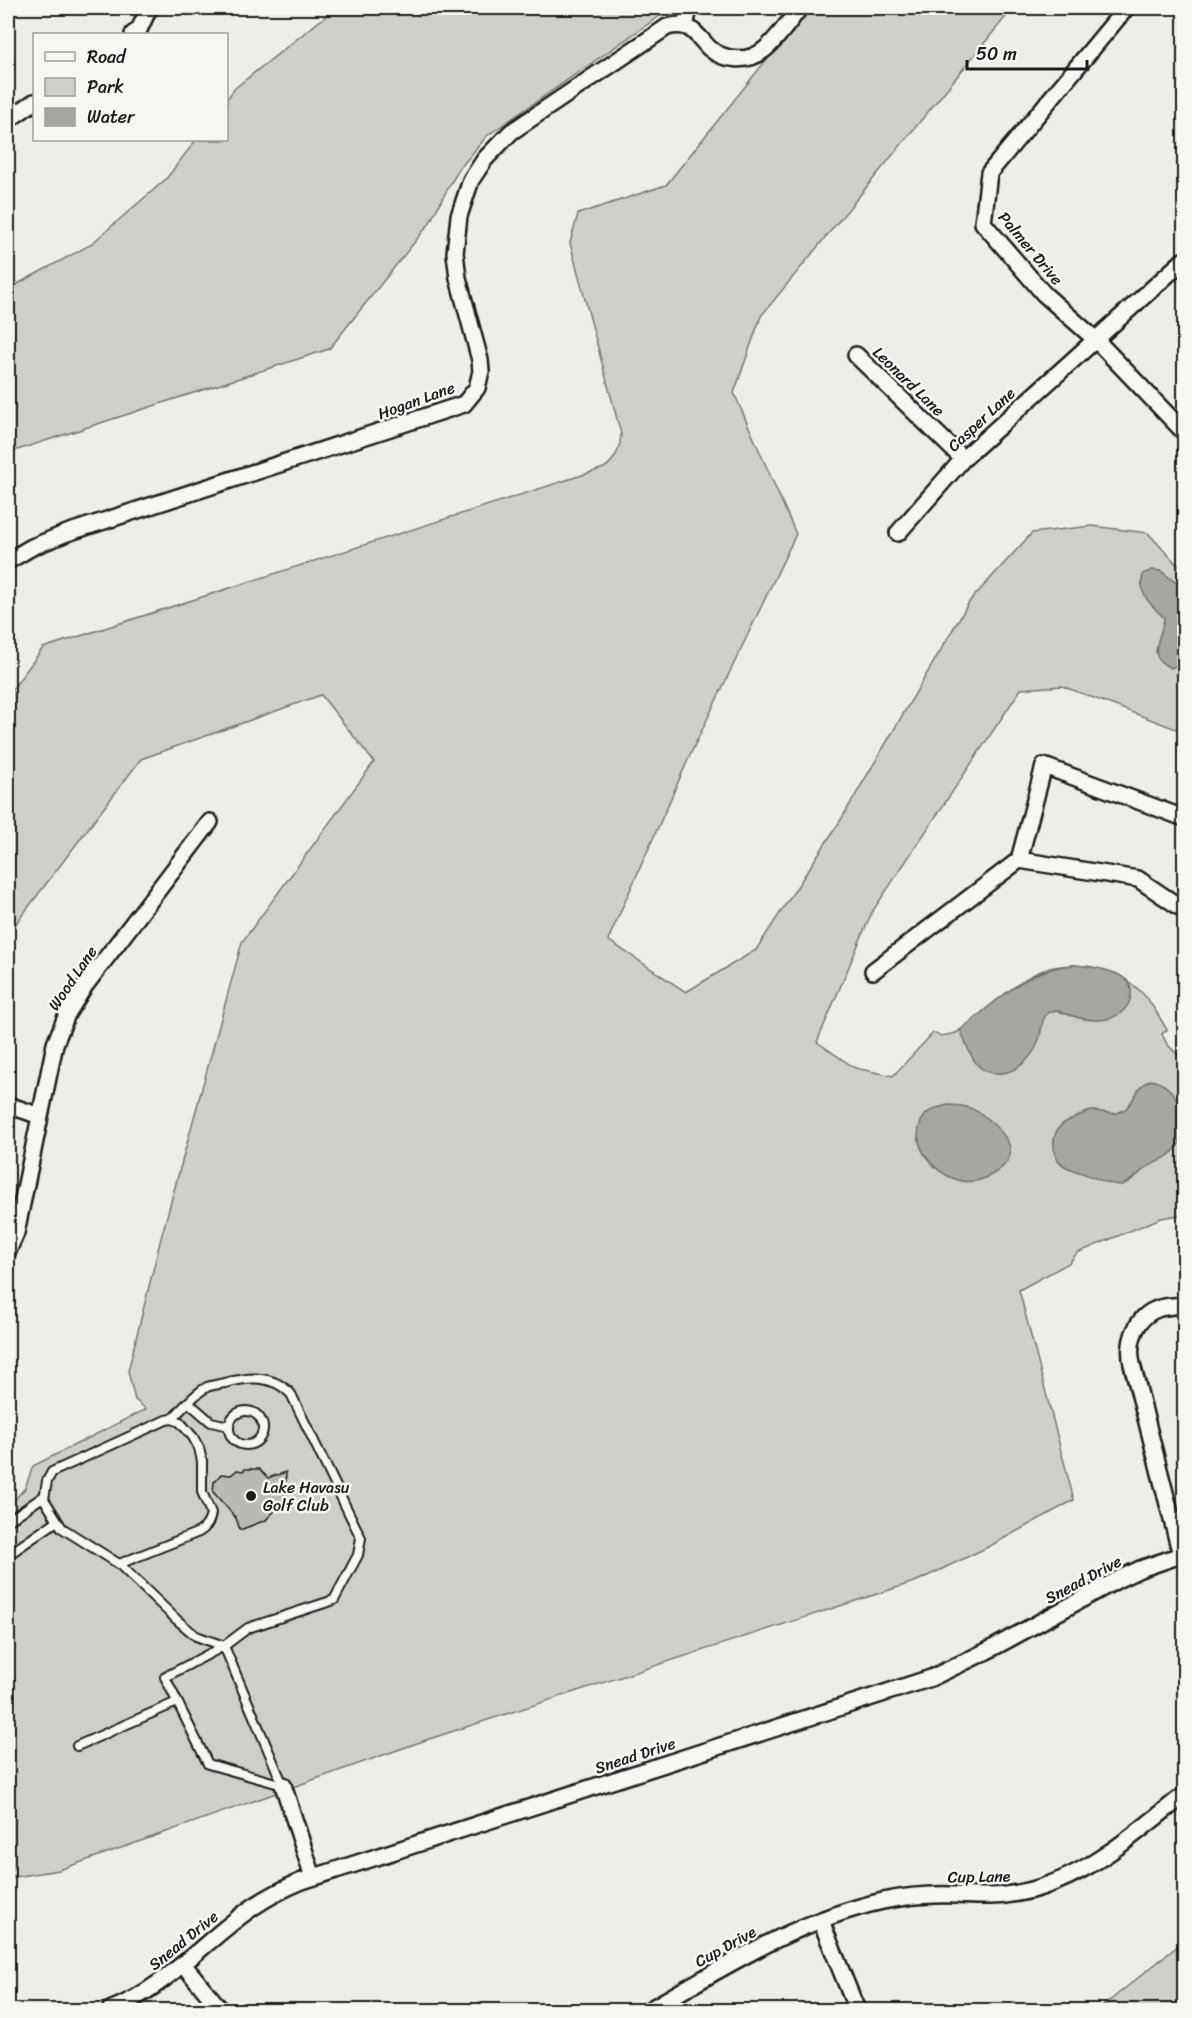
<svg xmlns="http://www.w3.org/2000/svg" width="1192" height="2018" font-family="Sriracha,sans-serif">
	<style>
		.green { fill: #cececb; stroke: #757574; stroke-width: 1.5 }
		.water { fill: #a6a6a3; stroke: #6f6f6d; stroke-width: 1.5 }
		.building { fill: #b9b9b6; stroke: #1c1c1c; stroke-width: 1.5 }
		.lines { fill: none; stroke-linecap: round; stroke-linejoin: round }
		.service-casing { stroke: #1c1c1c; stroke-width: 12 }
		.minor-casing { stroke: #1c1c1c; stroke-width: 20 }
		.service { stroke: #f6f6f2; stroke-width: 8 }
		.minor { stroke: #f6f6f2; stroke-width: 15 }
		.poi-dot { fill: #1c1c1c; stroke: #f6f6f2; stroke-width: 2 }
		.labels { text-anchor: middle; stroke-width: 5; stroke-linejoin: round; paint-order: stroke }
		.street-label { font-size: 16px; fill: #1c1c1c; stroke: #f6f6f2 }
		.poi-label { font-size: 16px; fill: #1c1c1c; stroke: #f6f6f2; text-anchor: start }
	</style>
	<rect width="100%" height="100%" fill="#edede9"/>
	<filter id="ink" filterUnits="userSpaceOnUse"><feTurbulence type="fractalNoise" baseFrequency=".0167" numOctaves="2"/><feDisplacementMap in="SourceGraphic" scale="12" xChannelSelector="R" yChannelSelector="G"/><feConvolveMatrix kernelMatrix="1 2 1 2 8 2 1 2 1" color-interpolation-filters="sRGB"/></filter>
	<g filter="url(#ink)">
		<!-- green -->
		<path class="green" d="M336 8H671L487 136 460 168 449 186 429 224 329 349 8 453V289L90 245 166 179 196 140H226L227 99 235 88Z
			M808 8H1013L761 316 734 393 796 534 691 753 608 940 686 992 756 950 842 818 969 602 1032 533 1092 526 1148 533 1184 572V732L1062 686 1021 689 872 912 817 1042 855 1068 893 1076 933 1033 942 1036 956 1033C979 1018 998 998 1021 982 1058 955 1113 962 1144 995 1153 1005 1160 1018 1167 1030L1162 1034 1167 1044 1177 1054 1182 1063 1184 1094V1214L1161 1218 1077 1253 1069 1263 1019 1290 1074 1500 988 1547 917 1581 423 1741 59 1870 8 1878V1507L25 1488 33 1466 146 1409 135 1400 128 1371 161 1238 242 942 374 762 321 695 141 759 8 934V695L43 648 604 468C616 460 620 449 621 434L570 243 578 214 666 185Z
			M1184 1941V2010H1098Z"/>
		<!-- water -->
		<path class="water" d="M1152 570 1161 571 1184 589V662L1171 668C1144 657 1162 639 1164 618 1150 603 1138 596 1143 574Z
			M1074 965C1088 966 1123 970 1130 985 1132 990 1131 998 1129 1003 1114 1030 1077 1019 1056 1010 1053 1011 1049 1012 1047 1014 1041 1019 1042 1029 1040 1036 1035 1054 1021 1071 1002 1073 973 1076 970 1050 960 1030 995 1003 1027 967 1074 965Z
			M1150 1080C1179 1084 1192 1123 1177 1147 1169 1159 1154 1162 1143 1170 1136 1176 1130 1183 1121 1185 1110 1186 1085 1173 1073 1170 1066 1167 1059 1164 1056 1156 1052 1145 1053 1130 1064 1123 1067 1121 1072 1120 1076 1117 1081 1115 1087 1111 1093 1111 1104 1111 1113 1117 1124 1110 1136 1101 1135 1087 1150 1080Z
			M948 1105C954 1106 961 1105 966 1107 977 1109 985 1117 993 1124 1013 1142 1019 1158 993 1174 983 1180 974 1183 962 1181 937 1177 905 1143 924 1117 929 1109 940 1107 948 1105Z"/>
		<!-- building -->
		<path class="building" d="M245 1469H259L268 1478 286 1472 285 1500 266 1520 240 1530 236 1518 213 1492 214 1482 221 1474 231 1475 237 1470 243 1471Z"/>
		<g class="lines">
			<defs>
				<path id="service" d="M189 1403 211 1422 229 1426
					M229 1428a17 17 0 1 1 34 0a17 17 0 1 1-34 0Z
					M172 1419C182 1409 194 1394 207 1387 212 1385 219 1384 225 1383 249 1377 272 1374 291 1394L361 1538 358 1555 334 1600 248 1628 224 1646 283 1785
					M172 1419 180 1422 193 1437 199 1448 202 1461V1492L211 1513C210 1522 206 1528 199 1532L119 1564 62 1528 44 1499 47 1481 52 1472 166 1420Z
					M8 1521 44 1496
					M8 1555 57 1521
					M119 1564 176 1619 196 1636 224 1646
					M224 1646 165 1677 208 1764 283 1785
					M77 1746 177 1702"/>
				<path id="minor" d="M1126 8 989 173 983 223 1044 294 1096 340 1184 432
					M685 26 689 9
					M133 34 139 30 149 8
					M8 120 34 102
					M856 355 963 459
					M898 533 963 459 1184 260
					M8 561 32 547 67 533 464 404 477 388 481 371 480 360 458 278 455 253 459 216 471 180 485 159 511 132 667 27C675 25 682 24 689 28 697 33 703 42 709 48 724 61 748 63 764 50 778 39 789 21 800 8
					M1019 860 1044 766 1184 818
					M1019 860 1138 879 1184 910
					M873 971 1019 860
					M8 1105 40 1116
					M8 1251 16 1233 55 1044 67 1014 84 987 210 822
					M1181 1555 1132 1364C1127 1342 1136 1315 1160 1308 1168 1306 1177 1306 1184 1305
					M283 1785 313 1877
					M821 1921 857 2010
					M183 1964 221 2010
					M110 2010C166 1988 204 1941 253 1907 268 1897 285 1888 302 1881L931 1678 987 1651 1119 1579 1140 1569 1184 1554
					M649 2010C724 1967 797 1920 883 1901 906 1896 931 1894 955 1895 972 1896 988 1897 1005 1895 1077 1887 1129 1838 1184 1795"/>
			</defs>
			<!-- service casing -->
			<use href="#service" class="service-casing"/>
			<!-- minor casing -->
			<use href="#minor" class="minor-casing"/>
			<!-- service -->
			<use href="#service" class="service"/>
			<!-- minor -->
			<use href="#minor" class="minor"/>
		</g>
	</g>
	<!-- markers -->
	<circle class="poi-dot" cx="251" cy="1496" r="6"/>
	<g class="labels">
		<!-- street labels -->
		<g class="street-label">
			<text transform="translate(1031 248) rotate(50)" y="6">Palmer Drive</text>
			<text transform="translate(909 381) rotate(44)" y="6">Leonard Lane</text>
			<text transform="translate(416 400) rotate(-20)" y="6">Hogan Lane</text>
			<text transform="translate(981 419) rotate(-43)" y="6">Casper Lane</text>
			<text transform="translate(72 978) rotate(-56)" y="6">Wood Lane</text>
			<text transform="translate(1083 1579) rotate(-28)" y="6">Snead Drive</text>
			<text transform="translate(635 1755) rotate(-18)" y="6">Snead Drive</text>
			<text transform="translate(979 1876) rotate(-1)" y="6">Cup Lane</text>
			<text transform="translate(183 1940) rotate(-39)" y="6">Snead Drive</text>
			<text transform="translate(725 1946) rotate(-29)" y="6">Cup Drive</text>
		</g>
		<!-- poi labels -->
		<g class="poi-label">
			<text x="263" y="1493">Lake Havasu<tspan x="263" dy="18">Golf Club</tspan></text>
		</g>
	</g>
	<!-- margin -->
	<rect width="1192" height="2018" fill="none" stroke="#f6f6f2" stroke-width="30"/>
	<rect x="15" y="15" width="1162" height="1988" fill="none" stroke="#1c1c1c" stroke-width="2" filter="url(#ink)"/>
	<!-- legend -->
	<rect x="33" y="33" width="195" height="108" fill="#f6f6f2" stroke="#9f9f9c" stroke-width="1.5"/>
	<rect x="45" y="52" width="30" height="9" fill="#f6f6f2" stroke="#9f9f9c" stroke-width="1.5"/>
	<text x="87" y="63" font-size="18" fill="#1c1c1c">Road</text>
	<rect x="45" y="78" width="30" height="18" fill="#cececb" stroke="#9f9f9c" stroke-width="1.5"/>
	<text x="87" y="93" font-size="18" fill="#1c1c1c">Park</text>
	<rect x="45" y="108" width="30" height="18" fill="#a6a6a3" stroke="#9f9f9c" stroke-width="1.5"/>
	<text x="87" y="123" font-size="18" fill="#1c1c1c">Water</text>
	<!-- scale -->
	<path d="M967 60v9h120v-9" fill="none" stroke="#1c1c1c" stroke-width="3"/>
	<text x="976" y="60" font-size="18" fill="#1c1c1c" stroke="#f6f6f2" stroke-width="4.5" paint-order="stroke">50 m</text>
</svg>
